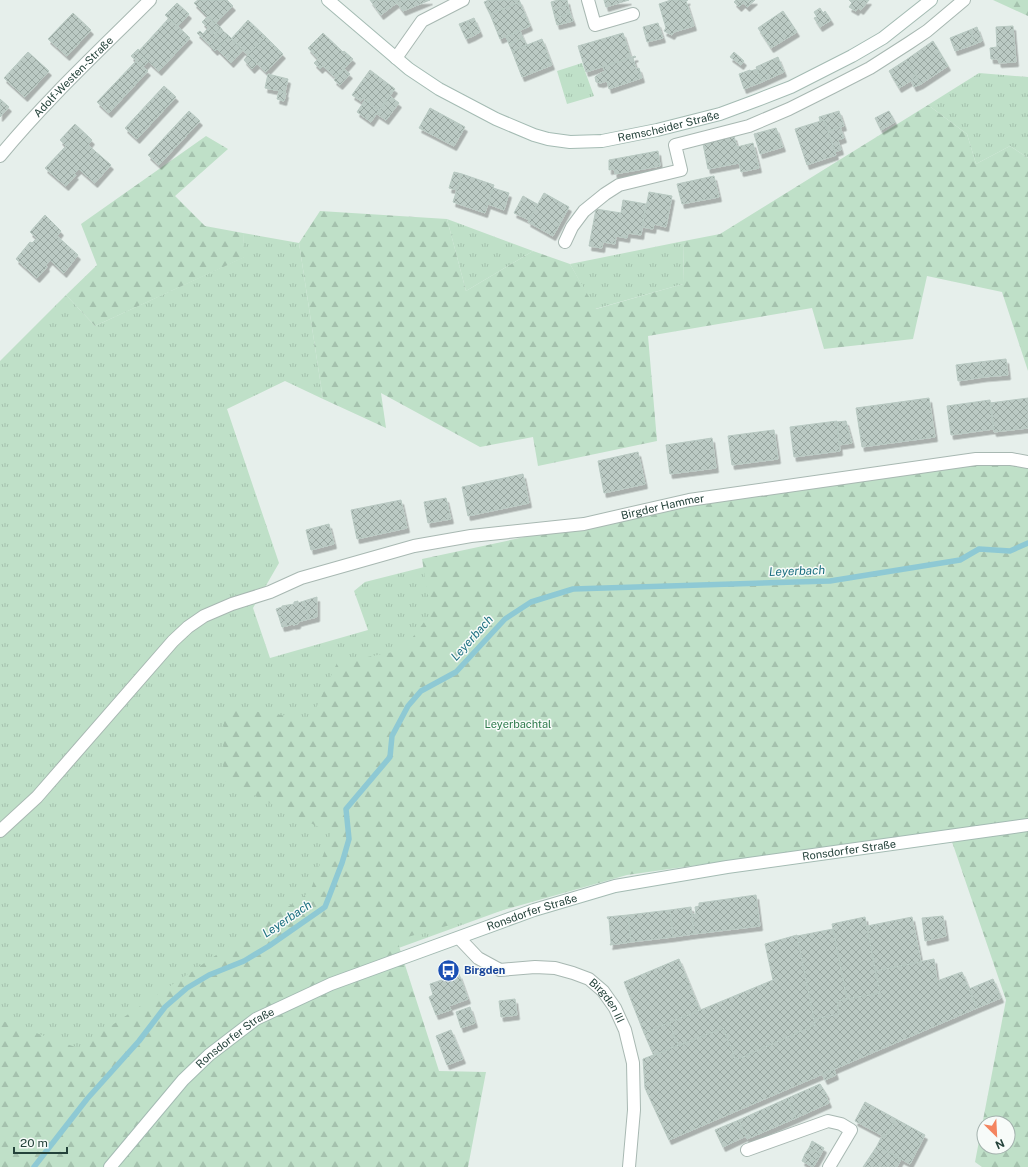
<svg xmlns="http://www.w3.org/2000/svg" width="1028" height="1167" font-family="'Public Sans',sans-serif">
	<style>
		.grass { fill: url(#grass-tufts) }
		.forest { fill: url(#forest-firs); fill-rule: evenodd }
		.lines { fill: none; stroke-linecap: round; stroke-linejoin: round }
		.stream { stroke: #8ec9d4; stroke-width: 5.5 }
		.building { fill: url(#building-cross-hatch); stroke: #b8c9c2; filter: url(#shadow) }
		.street-casing { stroke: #a8b8b2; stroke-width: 14 }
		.secondary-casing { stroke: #a4bbb3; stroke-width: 14 }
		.street { stroke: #fff; stroke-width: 12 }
		.secondary { stroke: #fff; stroke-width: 12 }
		.labels { text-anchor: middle; stroke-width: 3; stroke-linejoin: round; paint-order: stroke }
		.street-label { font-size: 11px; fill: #24423a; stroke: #f7fbf9 }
		.park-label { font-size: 11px; fill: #2d7a4b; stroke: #f7fbf9 }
		.transit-label { font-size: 11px; font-weight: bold; fill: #164399; stroke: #f7fbf9; text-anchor: start }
		.water-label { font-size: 12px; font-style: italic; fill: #1c6f80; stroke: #f7fbf9 }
	</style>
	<defs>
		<pattern id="grass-tufts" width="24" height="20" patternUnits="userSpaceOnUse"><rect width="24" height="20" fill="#bfe0c8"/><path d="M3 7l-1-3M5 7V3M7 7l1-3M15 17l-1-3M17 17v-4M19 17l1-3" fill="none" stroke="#a4c1ad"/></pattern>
		<pattern id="forest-firs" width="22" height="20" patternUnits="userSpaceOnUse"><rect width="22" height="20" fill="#bfe0c8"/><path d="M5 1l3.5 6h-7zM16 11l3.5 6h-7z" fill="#a4c1ad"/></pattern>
		<pattern id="building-cross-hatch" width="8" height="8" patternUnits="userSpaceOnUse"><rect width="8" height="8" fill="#bbcac4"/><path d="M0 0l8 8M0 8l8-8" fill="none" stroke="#98a6a0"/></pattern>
		<filter id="shadow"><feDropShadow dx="2.5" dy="4.5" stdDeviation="0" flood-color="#0004"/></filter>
	</defs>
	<rect width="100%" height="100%" fill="#e6efeb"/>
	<!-- grass -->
	<path class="grass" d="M582 63 594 96 567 104 557 71Z
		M979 73 1028 77V158L1010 146 976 164 967 134 928 105Z
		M447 219 533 251 466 291Z
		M243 233 299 243 323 399 285 381 227 409 279 563 253 608 270 658 368 630 354 591 365 582 448 561 644 869 542 896 305 982 0 1167V361L66 295 95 326 244 257Z
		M684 241 683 284 595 309 570 264Z"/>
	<!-- forest -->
	<path class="forest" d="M993 0H1028V16Z
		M928 105 967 134 976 164 1010 146 1028 158V371L1002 292 927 276 913 339 824 349 812 308 648 336 657 441 538 466 533 437 480 447 381 393 386 428 323 399 299 243 320 211 447 219 466 291 533 251 570 264 596 309 683 284 684 241 720 234Z
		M206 136 228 149 175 196 205 226 243 233 245 257 95 326 66 295 97 265 81 224Z
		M1028 455V1167H982L975 1162 1006 1000 948 830 627 875 397 940 439 1071 486 1072 468 1167H0V1020L78 1048 310 892 331 833 223 780 224 707 311 719 337 663 403 650 431 613 422 559 665 507ZM984 1123H1008V1147H984Z"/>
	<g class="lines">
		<!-- stream -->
		<path class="stream" d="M34 1167 87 1099 139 1041 165 1007 187 988 209 975 244 961 269 946 325 907 342 863 349 839 346 809 390 757 392 736 408 706 421 691 456 672 505 619 531 602 573 589 830 581 960 560 979 549 1010 551 1028 543"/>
	</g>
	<!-- building -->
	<path class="building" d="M198 0H227L233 6 215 24 194 3Z
		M370 0H397L398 2 381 15Z
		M397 0H430L403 11 397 3 398 2Z
		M489 0H519L520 2 490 14 484 2Z
		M558 0H567L568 5 553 10 551 2Z
		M604 0H629L606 7Z
		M671 0H688L686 1 694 26 674 32 672 35 664 31 666 28 659 4Z
		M736 0H755L747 7 743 3 739 7 734 2Z
		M849 0H869L861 10 858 8 856 11 849 7 852 3Z
		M520 2 530 26 500 39 490 14Z
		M177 3 189 14 183 21 171 9Z
		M568 5 570 13 555 18 553 10Z
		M820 8 823 13 825 11 831 20 820 27 814 18 817 17 814 12Z
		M171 9 183 21 178 26 165 15Z
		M783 11 797 32 771 48 758 28Z
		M73 13 91 30 67 56 48 39Z
		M570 13 573 21 557 25 555 18Z
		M208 16 221 28 214 34 202 22Z
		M169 18 190 38 159 71 138 52Z
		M474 18 480 32 473 36 467 21Z
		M248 20 266 37 248 55 231 39Z
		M467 21 473 36 466 39 459 24Z
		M658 23 663 38 647 42 643 27Z
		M1013 26 1016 62 999 63 998 59H991L990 48 997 47 996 27Z
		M977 27 982 41 975 44 970 30Z
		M208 28 217 37 210 45 197 33 200 31 203 34Z
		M221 28 223 31 217 37 214 34Z
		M970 30 975 44 955 51 950 38Z
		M223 31 229 36 215 51 209 45Z
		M520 31 523 38 509 44 506 37Z
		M323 33 343 52 344 51 353 59 336 78 323 66 320 69 314 63 318 59 308 48Z
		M623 33 631 58 586 72 578 46Z
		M229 36 243 50 231 63 217 49Z
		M266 37 283 54 266 72 248 55Z
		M523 38 527 45 512 51 509 44Z
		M542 39 552 65 522 77 512 51Z
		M933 41 948 66 921 84 906 60Z
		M138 49 139 50 138 52 148 62 143 67 131 56Z
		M28 52 49 71 25 97 4 78Z
		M734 52 744 61 741 65 730 57Z
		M248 55 257 64 252 69 244 60Z
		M635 56 636 57 633 58 636 69 639 68 642 78 609 89 607 81 601 83 596 82 595 77 599 74 605 71 603 67Z
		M778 57 784 72 762 82 756 67Z
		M906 60 917 77 899 88 889 71Z
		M136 61 148 71 109 113 97 102Z
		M344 69 350 74 340 85 334 80Z
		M757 69 762 82 744 89 739 74 750 70 751 71Z
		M370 70 395 89 379 110 363 98 361 101 352 95Z
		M268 74 288 79 285 92 265 88Z
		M917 77 921 84 914 87 911 81Z
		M164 86 176 97 137 139 125 128Z
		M279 91 286 93 284 101 277 99Z
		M390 96 399 103 386 120 377 114Z
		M0 99 9 107 0 117Z
		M365 100 379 110 371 122 357 112Z
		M430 108 465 127 454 146 419 128Z
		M189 111 200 121 159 165 148 155Z
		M839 111 844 126 828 131 824 120 820 121 819 117Z
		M889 111 895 122 881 130 875 118Z
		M824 120 836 155 807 165 795 129Z
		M75 124 92 140 88 145 111 165 95 183 79 169 74 174 76 175 66 186 45 168 66 146 60 140Z
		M840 127 844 138 838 140 841 150 835 152 828 131Z
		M776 128 783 147 760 154 754 134Z
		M734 136 737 147 753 143 759 168 741 172 739 163 708 169 703 144Z
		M658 151 660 166 615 174 614 169 609 170V160Z
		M454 172 462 174 457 190 449 188Z
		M462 174 494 185 485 213 453 202Z
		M714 176 719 197 682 204 677 184Z
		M493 188 509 193 504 210 488 204Z
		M649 192 672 196 666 227 654 224 653 229 642 227Z
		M544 193 569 207 553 236 528 222Z
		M523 196 537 204 529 220 514 213Z
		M623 200 646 204 641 235 628 233 627 238 616 236 615 244 603 242 602 248 589 246 596 209 621 213Z
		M45 215 61 231 57 236 78 255 64 273 50 260 46 265 47 267 37 278 16 259 30 242 32 243 37 238 30 232Z
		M1006 359 1008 375 984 377 979 362Z
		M979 362 984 377 958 381 956 365Z
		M929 398 935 437 862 447 856 408Z
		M1028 398V428L994 432 990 403Z
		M990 400 994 429 951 435 947 406Z
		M837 421 840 451 794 457 790 427Z
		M846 421 852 443 839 445 837 422Z
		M774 430 778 459 732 465 728 436Z
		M712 438 716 468 670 474 666 445Z
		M638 452 645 484 604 493 598 461Z
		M523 474 529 503 468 516 462 487Z
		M446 498 451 519 428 523 424 502Z
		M401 500 407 528 357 539 351 510Z
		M329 524 334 544 311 550 306 530Z
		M317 597V617L309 619 304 601Z
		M298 601V603L304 601 309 619 298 622V624L293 625V624L287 626 284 616 279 617 276 609 282 607V606L294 604V602Z
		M284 616 287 626 282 627 279 617Z
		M756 895 760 926 694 934 692 914H696L695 907 699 906V903Z
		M691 907 694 934 673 937 670 910Z
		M670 910 673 937 631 942 628 915Z
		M628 915 631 942 610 945 611 943 609 919H608L607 917Z
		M943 916 946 936 925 941 922 918Z
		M865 917 880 993 847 999 832 924Z
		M912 917 921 962 875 971 867 926Z
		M833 929 847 999 837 1001 839 1014 814 1019 797 936Z
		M797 935 815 1025 736 1060 723 1028 679 1046 669 1023 773 980 765 944Z
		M679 959 700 1010 644 1033 624 982Z
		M934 959 937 981 962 972 977 1008 669 1140 645 1088 643 1059 723 1028 736 1060 815 1025 814 1019 839 1014 837 1001 880 993 875 971Z
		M459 974 468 999 449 1006 451 1010 436 1015 429 997 433 995 430 984Z
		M993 979 1001 998 977 1008 969 989Z
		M515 999 517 1015 501 1017 499 1001Z
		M470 1007 475 1023 461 1028 456 1012Z
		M669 1023 678 1045 654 1056 644 1033Z
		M451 1030 463 1059 447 1065 436 1036Z
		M834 1069 836 1075 825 1080 822 1074Z
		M820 1084 827 1095 826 1096 829 1103 796 1118 788 1098Z
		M788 1098 796 1118 747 1139 739 1120Z
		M865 1102 896 1119 885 1137 855 1121Z
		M896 1119 925 1135 910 1164 877 1146 882 1136 885 1137Z
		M739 1120 746 1136 723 1147 715 1130Z
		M812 1141 824 1148 821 1154 809 1148Z
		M877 1146 901 1159 897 1167H863Z
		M809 1148 821 1154 817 1161 805 1154Z
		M805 1154 817 1161 813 1167 802 1161Z"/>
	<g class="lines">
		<defs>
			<g id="street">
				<path d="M588 0 595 25 633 14"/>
				<path d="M396 58 422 21 463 0"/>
				<path id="s1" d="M0 156C46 100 99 51 150 0"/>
				<path d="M565 242 572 227 584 211 605 194 619 185 681 170 675 145 749 126 789 109 833 87 870 68 909 43 927 31 964 0"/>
				<path id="s2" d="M0 831 37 797 173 641 188 627 204 616 232 604 270 592 301 578 414 546 471 536 584 524 689 500 976 459H1011L1028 462"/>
				<path id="s3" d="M459 938 478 958 500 970 535 967 555 968 573 973 589 979 603 991 615 1008 625 1030 633 1063 634 1110 629 1167"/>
				<path d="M747 1150 828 1121 841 1124 851 1130 829 1167"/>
			</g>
			<g id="secondary">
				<path id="s4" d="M328 0 409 69 439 89 496 119 534 135 548 139 570 142 602 141 657 130 720 114 755 101 791 87 852 56 883 38 931 0"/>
				<path id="s5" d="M110 1167 183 1080 209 1055 256 1019 331 984 534 910 615 886 727 867 1028 825"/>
			</g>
		</defs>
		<!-- street casing -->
		<use href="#street" class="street-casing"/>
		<!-- secondary casing -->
		<use href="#secondary" class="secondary-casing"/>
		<!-- street -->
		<use href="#street" class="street"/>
		<!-- secondary -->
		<use href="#secondary" class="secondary"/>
	</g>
	<!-- icons -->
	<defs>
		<symbol id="bus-disc" viewBox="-11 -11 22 22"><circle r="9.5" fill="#1a4fb4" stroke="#f7fbf9"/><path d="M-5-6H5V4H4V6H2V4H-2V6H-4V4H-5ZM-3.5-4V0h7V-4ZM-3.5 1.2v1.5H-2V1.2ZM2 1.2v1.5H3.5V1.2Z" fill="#fff"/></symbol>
	</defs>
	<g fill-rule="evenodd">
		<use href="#bus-disc" x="436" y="958" width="25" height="25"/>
	</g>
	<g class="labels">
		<!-- street labels -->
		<g class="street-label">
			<text dy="4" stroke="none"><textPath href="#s1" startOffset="108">Adolf-Westen-Straße</textPath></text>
			<text dy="4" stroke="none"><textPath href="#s4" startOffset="385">Remscheider Straße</textPath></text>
			<text dy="4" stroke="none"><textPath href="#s2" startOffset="771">Birgder Hammer</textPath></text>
			<text dy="4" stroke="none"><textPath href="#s5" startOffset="829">Ronsdorfer Straße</textPath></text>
			<text dy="4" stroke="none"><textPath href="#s5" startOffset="505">Ronsdorfer Straße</textPath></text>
			<text dy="4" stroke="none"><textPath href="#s3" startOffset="172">Birgden III</textPath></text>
			<text dy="4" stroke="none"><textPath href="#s5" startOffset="181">Ronsdorfer Straße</textPath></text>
		</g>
		<!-- park labels -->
		<g class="park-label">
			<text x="518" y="728">Leyerbachtal</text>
		</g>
		<!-- transit labels -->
		<g class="transit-label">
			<text x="464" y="974">Birgden</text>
		</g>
		<!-- water labels -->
		<g class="water-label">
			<text transform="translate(797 571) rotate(-2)" y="4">Leyerbach</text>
			<text transform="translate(472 638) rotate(-48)" y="4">Leyerbach</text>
			<text transform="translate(287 919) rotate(-34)" y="4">Leyerbach</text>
		</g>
	</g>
	<!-- north arrow -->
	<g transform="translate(996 1135) rotate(156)"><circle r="19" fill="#f7fbf9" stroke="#a3b1ad"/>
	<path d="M0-3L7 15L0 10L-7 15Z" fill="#f4845f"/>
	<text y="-6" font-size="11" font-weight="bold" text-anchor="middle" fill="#24423a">N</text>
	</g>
	<!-- scale -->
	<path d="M14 1147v6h53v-6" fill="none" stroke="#24423a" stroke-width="2"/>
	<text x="20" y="1147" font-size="12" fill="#24423a" stroke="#f7fbf9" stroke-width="3" paint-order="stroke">20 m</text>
</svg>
